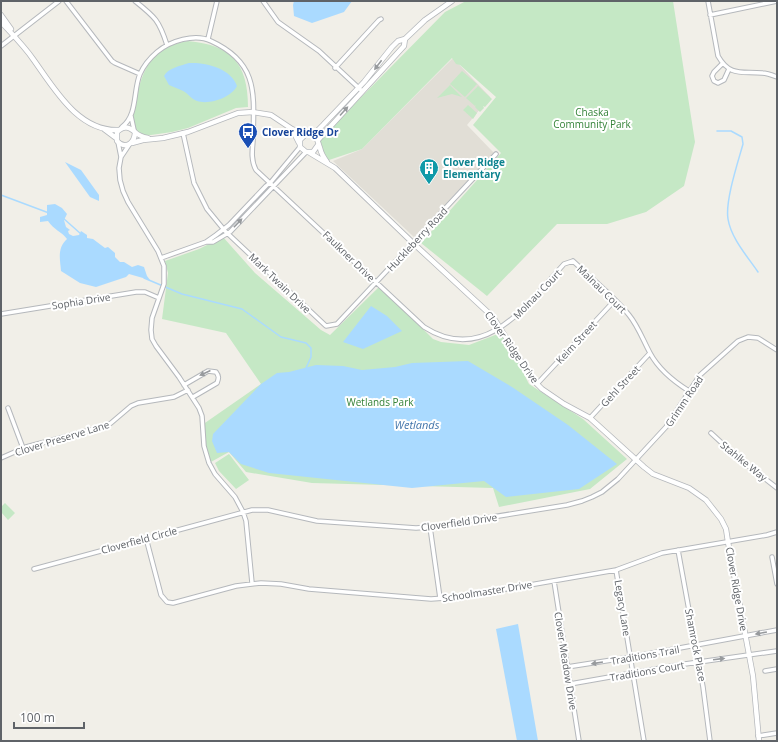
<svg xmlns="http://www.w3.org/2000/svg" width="778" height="742" font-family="'Open Sans',sans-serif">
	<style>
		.education { fill: #e1ded6 }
		.green { fill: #c5e8c5 }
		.water { fill: #aadaff }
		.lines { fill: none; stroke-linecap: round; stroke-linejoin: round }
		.stream { stroke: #aadaff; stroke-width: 1.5 }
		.minor-casing { stroke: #b5b8bc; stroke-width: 5.5 }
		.tertiary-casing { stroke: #b5b8bc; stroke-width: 6 }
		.minor { stroke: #fff; stroke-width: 3.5 }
		.tertiary { stroke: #fff; stroke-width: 4.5 }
		.oneway { fill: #979a9d }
		.labels { text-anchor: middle; stroke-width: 4; stroke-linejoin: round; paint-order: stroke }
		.park-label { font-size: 10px; fill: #348238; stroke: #fff }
		.transit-label { font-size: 10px; font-weight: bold; fill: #164399; stroke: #fff; text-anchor: start }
		.culture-label { font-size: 10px; font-weight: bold; fill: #0d838f; stroke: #fff; text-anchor: start }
		.street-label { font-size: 10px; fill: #5f6368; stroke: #fff }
		.water-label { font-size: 11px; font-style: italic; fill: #4174aa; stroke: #fff }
	</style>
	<rect width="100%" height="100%" fill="#f1efe8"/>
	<!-- education -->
	<path class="education" d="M453 58 490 97 467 125 494 153 414 237 333 161 362 149Z"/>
	<!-- green -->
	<path class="green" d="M466 1H673L695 142 684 186 646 212 607 224H557L487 296 421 243 501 153 473 125 496 97 460 65 456 64 452 58 362 149 326 161 320 139 445 12Z
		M188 41C231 45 248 63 248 107L236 108 188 128 172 132 151 135H143L135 131C134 126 133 121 132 116 132 109 135 101 137 95 144 65 155 46 188 41Z
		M462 71 477 84 465 97 450 84Z
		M450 85 462 97 452 94 437 98Z
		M478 86 492 99 485 107 483 106 484 108 480 112 475 107 476 105 475 106 466 98Z
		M468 105 477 113 473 119 463 110Z
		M223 237 255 273 321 330 330 335 380 286 433 339 441 342 469 345 503 332 529 384 583 419 627 459 590 489 499 507 493 488 312 483 246 472 229 452 209 463 202 425 261 384 226 333 162 319 168 273 165 261 199 249Z
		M229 454 249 480 236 489 219 471 215 463Z
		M5 503 15 513 8 520 1 512V507Z"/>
	<!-- water -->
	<path class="water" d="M294 1H352L344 12 312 23 294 16 293 5Z
		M189 63C205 62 231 68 237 86 231 98 209 105 197 101 191 99 187 92 181 90 177 88 173 87 169 85L164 76C168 68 180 66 189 63Z
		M65 162 81 170 99 195V201L90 197Z
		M55 204 62 208 67 214 64 220 66 227 70 230 68 231 69 234 73 236 79 235 81 231 87 235V238L93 239 105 248 108 247 115 253V257L120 262H124L132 267 138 265 144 267 147 276 150 280 129 274 126 277 96 287 80 283 61 271C60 259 57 248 67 239 61 231 54 230 48 221L40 222V217L47 215V205Z
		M371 306 387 316 402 331 363 349 343 342Z
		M468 361 512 387 568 425 617 464 579 489 506 497 484 481 412 488 269 473 241 464 229 452 217 453 212 441 213 434 261 384 277 373 289 372 316 365 343 366 362 370 395 367 412 363Z
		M518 624 538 741H517L496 629Z"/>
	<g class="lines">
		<!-- stream -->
		<path class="stream" d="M717 131H731L742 137 743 144C738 162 725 201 728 219 731 238 747 256 758 272
			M1 195 49 213
			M63 218 81 234
			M144 278 182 294 242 309 281 337 306 343 311 348V357L306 368"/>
		<defs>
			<path id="minor" d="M66 1 112 61 115 63 140 74
				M135 1C155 17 159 20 167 45
				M263 1 278 22 319 51 362 91
				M708 1 718 56C730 77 742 71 762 73 767 73 772 75 777 77
				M710 15 777 1
				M208 39 217 1
				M1 46 59 1
				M722 64 714 72 712 76 714 81 718 83 724 80 729 69
				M335 68 379 20 381 19
				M131 116 134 130
				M122 127C138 115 133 90 140 74 144 65 150 58 157 52 170 41 195 33 211 41 259 63 254 94 253 141 252 151 251 161 256 170L424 327C485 366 527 305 564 264L573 261
				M183 133 194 183 207 209 225 231 326 326 337 324 496 154
				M118 142 121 157 119 168 120 180 123 191 128 202 158 251 164 266V284L152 318 151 330 152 339 156 346 179 377 199 408 202 416 204 446 209 463 215 474 235 497 243 512 246 521 252 583
				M121 157 129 145
				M206 242H213L230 232 306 152
				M161 258 206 242 216 235 229 225 266 186 271 182 300 147
				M573 261C591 278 614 296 629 315 638 326 643 340 650 353 659 370 673 381 689 391
				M1 314 136 292H145L159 298
				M537 384 615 300
				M184 385 208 371 216 372C219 376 219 378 217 383L193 397
				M8 408 23 448
				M590 418 650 353
				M711 433 737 457 777 488
				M1 458 26 447 106 426 111 423 131 406 138 403 174 397 188 390
				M430 527 440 598
				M146 538 161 595 167 602 173 603 236 586 261 583 281 584 309 589 431 599 460 597 616 570 662 553 767 535 777 532
				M678 550 703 687 710 741
				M772 557 777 584
				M34 569 252 510H268L317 521 416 528 430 527 567 505 582 501 592 497 602 492 618 479 666 427 700 375 738 341 748 337 758 338 777 350
				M616 570 644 741
				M554 581 579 741
				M567 667 631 657 777 630
				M765 671 777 669
				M570 684 678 665 777 651
				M758 736 777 733"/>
			<path id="tertiary" d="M1 15 11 29
				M1 22C12 34 24 46 33 59 54 88 78 132 119 130
				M405 39 425 20 452 1
				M104 129 116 138
				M292 129 299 143
				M135 133C134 143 126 150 117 141V132C124 125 129 127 135 132 138 135 143 137 148 138
				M311 134 317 131 323 125 364 82 392 47 398 41 405 39
				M318 140 404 46 405 39
				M132 143 143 140 163 138 188 132 238 113 253 112 271 115 292 129 306 134
				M318 145 313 152H306L300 147V140L306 134C317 132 317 140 320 148 321 153 324 158 327 162
				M310 153 335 168 413 243 493 317 533 380 542 389 564 404 590 418 644 467 653 474 689 488 706 500 721 519 726 529 728 542 753 676 759 741"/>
		</defs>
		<!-- minor casing -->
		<use href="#minor" class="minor-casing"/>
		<!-- tertiary casing -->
		<use href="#tertiary" class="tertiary-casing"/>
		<!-- minor -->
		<use href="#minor" class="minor"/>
		<!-- tertiary -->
		<use href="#tertiary" class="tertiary"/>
	</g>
	<!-- one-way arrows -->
	<defs><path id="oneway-solid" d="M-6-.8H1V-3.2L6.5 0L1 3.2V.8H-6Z"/></defs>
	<g class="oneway">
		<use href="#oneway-solid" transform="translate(378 65) rotate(127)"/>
		<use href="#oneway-solid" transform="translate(344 111) rotate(-48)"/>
		<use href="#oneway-solid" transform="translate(238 223) rotate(-46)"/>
		<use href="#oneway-solid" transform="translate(205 373) rotate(155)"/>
		<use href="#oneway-solid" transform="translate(761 633) rotate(170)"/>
		<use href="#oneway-solid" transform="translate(719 659) rotate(-7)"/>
		<use href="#oneway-solid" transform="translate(597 663) rotate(171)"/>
	</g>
	<!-- icons -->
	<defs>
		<symbol id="bus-pin" viewBox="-11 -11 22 30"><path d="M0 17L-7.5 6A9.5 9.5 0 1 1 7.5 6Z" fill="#1a4fb4" stroke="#fff"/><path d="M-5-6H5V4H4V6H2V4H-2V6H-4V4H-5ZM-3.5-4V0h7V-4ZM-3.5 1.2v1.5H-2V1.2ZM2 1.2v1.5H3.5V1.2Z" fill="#fff"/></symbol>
		<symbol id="building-pin" viewBox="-11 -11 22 30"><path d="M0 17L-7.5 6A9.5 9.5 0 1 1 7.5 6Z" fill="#0f9aa8" stroke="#fff"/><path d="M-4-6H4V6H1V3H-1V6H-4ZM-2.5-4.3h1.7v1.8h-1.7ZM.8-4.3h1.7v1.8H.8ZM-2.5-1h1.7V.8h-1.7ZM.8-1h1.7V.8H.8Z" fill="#fff"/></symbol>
	</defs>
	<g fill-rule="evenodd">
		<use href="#bus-pin" x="237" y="121" width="22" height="30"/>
		<use href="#building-pin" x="418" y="157" width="22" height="30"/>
	</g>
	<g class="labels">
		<!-- park labels -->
		<g class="park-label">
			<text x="592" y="116">Chaska<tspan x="592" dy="12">Community Park</tspan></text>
			<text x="380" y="406">Wetlands Park</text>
		</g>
		<!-- transit labels -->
		<g class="transit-label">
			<text x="262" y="136">Clover Ridge Dr</text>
		</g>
		<!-- culture labels -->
		<g class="culture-label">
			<text x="443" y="166">Clover Ridge<tspan x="443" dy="12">Elementary</tspan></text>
		</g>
		<!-- street labels -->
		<g class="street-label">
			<text transform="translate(417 239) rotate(-47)" y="4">Huckleberry Road</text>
			<text transform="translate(349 256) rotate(44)" y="4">Faulkner Drive</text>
			<text transform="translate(280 283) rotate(44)" y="4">Mark Twain Drive</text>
			<text transform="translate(602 289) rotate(44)" y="4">Malnau Court</text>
			<text transform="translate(537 294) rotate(-46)" y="4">Molnau Court</text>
			<text transform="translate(81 301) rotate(-9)" y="4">Sophia Drive</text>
			<text transform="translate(576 342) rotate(-47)" y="4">Keim Street</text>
			<text transform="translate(512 347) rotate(55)" y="4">Clover Ridge Drive</text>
			<text transform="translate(620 386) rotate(-47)" y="4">Gehl Street</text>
			<text transform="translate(684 401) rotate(-56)" y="4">Grimm Road</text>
			<text transform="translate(62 438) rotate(-17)" y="4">Clover Preserve Lane</text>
			<text transform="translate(744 461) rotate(39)" y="4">Stahlke Way</text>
			<text transform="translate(459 522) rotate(-8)" y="4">Cloverfield Drive</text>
			<text transform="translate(139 540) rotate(-15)" y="4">Cloverfield Circle</text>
			<text transform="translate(737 589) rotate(80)" y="4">Clover Ridge Drive</text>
			<text transform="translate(487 591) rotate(-9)" y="4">Schoolmaster Drive</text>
			<text transform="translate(623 608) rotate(81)" y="4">Legacy Lane</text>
			<text transform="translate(696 645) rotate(79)" y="4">Shamrock Place</text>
			<text transform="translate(645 655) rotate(-10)" y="4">Traditions Trail</text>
			<text transform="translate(566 661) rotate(81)" y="4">Clover Meadow Drive</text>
			<text transform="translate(647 671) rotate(-10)" y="4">Traditions Court</text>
		</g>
		<!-- water labels -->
		<g class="water-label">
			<text x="417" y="429">Wetlands</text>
		</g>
	</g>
	<!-- border -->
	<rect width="778" height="742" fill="none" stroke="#5f6368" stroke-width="4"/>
	<!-- scale -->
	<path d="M14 722v6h70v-6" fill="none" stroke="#5f6368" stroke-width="2"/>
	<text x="20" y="722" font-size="12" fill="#5f6368" stroke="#ffffff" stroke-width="3" paint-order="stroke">100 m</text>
</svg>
